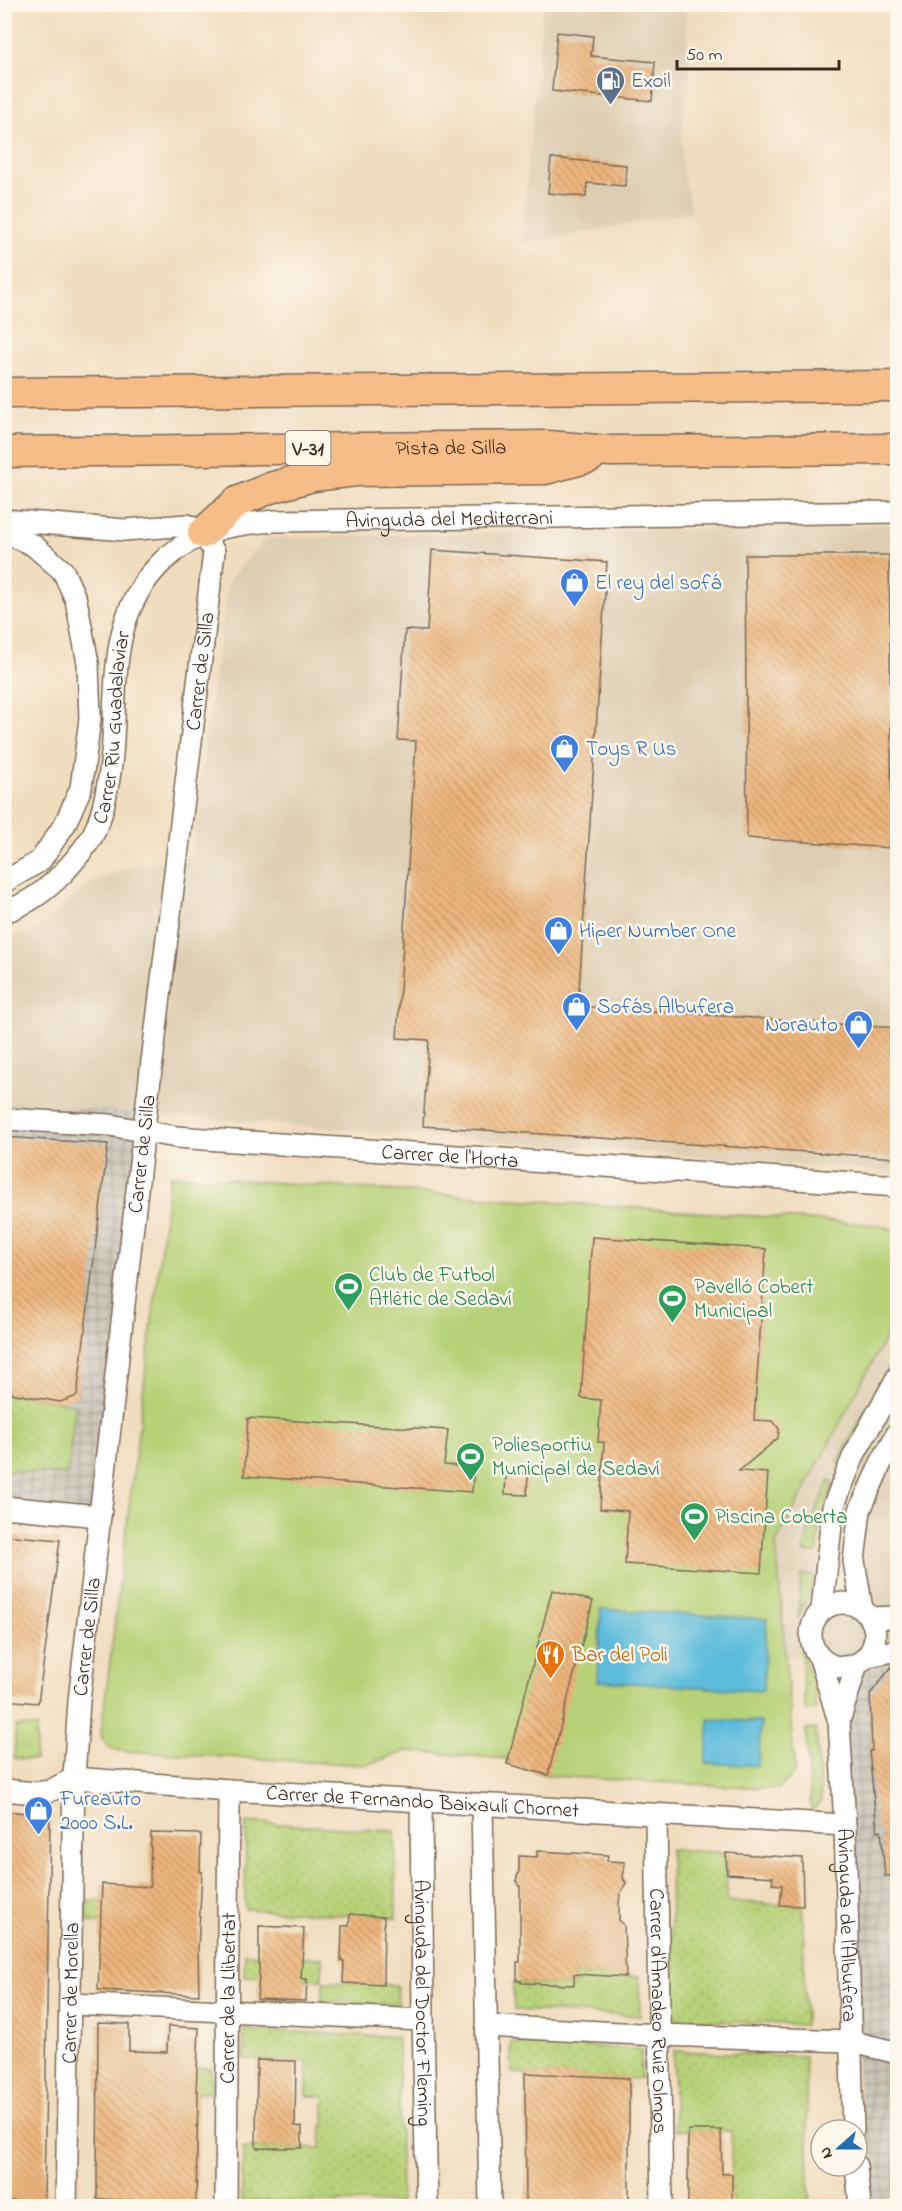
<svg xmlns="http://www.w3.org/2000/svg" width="902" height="2211" font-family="'Indie Flower',sans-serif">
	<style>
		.built { fill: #deceb1 }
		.industrial { fill: url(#industrial-grid) }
		.grass { fill: url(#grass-dots); stroke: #797e4a; stroke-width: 1.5 }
		.park { fill: url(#park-crowns); stroke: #797e4a; stroke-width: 1.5 }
		.pitch { fill: #b7d177; stroke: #797e4a; stroke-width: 1.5 }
		.water { fill: #5bbbda; stroke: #4b727c; stroke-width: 1.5 }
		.building { fill: url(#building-back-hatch) }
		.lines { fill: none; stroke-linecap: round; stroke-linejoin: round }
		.minor-casing { stroke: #7b6956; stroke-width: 24 }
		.highway-casing { stroke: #7b6956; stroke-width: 33 }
		.minor { stroke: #fff; stroke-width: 21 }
		.highway { stroke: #f7bd88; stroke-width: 30 }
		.labels { text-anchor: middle; stroke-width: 5; stroke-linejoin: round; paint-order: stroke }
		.shield { fill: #fbf7ec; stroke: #75685c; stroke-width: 1.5 }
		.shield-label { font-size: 20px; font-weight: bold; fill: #3b2a1e }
		.service-label { font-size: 21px; fill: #4e5e75; stroke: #fbf7ec; text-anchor: start }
		.street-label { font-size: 21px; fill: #3b2a1e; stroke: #fbf7ec }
		.shop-label { font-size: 21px; fill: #366cbe; stroke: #fbf7ec; text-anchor: start }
		.leisure-label { font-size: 21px; fill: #27864d; stroke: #fbf7ec; text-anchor: start }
		.food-label { font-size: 21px; fill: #c56008; stroke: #fbf7ec; text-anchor: start }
	</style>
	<defs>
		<pattern id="industrial-grid" width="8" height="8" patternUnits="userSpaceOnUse" patternTransform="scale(1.5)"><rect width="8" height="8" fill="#c9c3b8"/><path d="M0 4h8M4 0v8" fill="none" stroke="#a49f95"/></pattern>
		<pattern id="grass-dots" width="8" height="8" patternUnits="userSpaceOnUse" patternTransform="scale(1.5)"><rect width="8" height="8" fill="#b7d177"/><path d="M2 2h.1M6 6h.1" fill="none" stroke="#9eb466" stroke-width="1.8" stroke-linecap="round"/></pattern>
		<pattern id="park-crowns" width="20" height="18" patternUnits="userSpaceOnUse" patternTransform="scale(1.5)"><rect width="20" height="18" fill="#b7d177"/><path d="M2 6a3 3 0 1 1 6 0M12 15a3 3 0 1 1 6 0" fill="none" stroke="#9eb466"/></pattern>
		<pattern id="building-back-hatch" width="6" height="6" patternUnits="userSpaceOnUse" patternTransform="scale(1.5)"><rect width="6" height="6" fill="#edb67d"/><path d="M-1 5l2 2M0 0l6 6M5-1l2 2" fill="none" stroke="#c19466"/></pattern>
	</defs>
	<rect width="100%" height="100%" fill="#fbf7ec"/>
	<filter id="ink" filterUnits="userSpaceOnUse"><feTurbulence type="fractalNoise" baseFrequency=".0167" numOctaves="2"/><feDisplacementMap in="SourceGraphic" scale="12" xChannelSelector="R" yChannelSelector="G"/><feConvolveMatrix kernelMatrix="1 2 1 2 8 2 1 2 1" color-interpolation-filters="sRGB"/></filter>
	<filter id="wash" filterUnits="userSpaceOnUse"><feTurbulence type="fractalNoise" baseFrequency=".008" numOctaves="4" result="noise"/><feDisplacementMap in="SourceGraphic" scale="24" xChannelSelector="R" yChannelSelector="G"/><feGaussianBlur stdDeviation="1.35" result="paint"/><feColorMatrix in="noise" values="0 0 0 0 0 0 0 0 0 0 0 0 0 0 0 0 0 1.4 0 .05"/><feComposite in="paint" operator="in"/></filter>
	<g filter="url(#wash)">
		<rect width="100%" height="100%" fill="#f1ddbe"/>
		<!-- built -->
		<path class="built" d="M543 5H685L690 72 681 139 683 175 692 212 521 244Z
			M897 524V1172L5 1103 4 939 34 931 85 886 135 865 191 856 205 741 229 580 265 538Z
			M897 1316V1646L785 1657 776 1543Z"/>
		<!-- industrial -->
		<path class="industrial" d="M4 1103 143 1113 99 1516 5 1507Z
			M897 1646V2206H865L839 1722 830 1653Z"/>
		<!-- grass -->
		<path class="grass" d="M897 1350V1360L842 1464 838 1462Z
			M4 1392 76 1405 67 1475 5 1470Z
			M829 1481 833 1483 819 1530 817 1553 804 1552 810 1526Z
			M801 1575H813C812 1596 803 1601 798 1620Z
			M801 1649 814 1684 816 1710 805 1711Z
			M816 1729 821 1800 818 1805 811 1811 806 1730Z
			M246 1822 395 1831 396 1918 245 1909Z
			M670 1849 726 1853 727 1901 803 1906 805 2025 672 2019Z
			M87 1901 150 1904V1926L87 1922Z
			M245 1954 322 1958V1980L244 1976Z
			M574 1974 639 1977 640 2016 514 2010 513 1983 574 1985Z
			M323 1982 397 1985 398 2005 322 2001Z
			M244 2030 398 2037 401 2203 242 2201 243 2148H321L322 2126H324V2096H307V2062L244 2059Z
			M511 2043 641 2049V2079L512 2073Z
			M673 2051 805 2056 810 2206H732L731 2131 675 2130Z
			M148 2067 211 2068V2092L148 2090Z"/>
		<!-- park -->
		<path class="park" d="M16 1726 37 1727 35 1760 14 1758Z"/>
		<!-- pitch -->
		<path class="pitch" d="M170 1175 881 1225 897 1232V1316L776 1543 795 1772 779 1789 549 1776 507 1763 508 1759 407 1751 365 1765 122 1751C111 1750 103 1746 101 1734Z"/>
		<!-- water -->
		<path class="water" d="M601 1609 767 1619 763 1691 597 1681Z
			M709 1719 761 1722 758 1766 706 1763Z"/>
		<g id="blocks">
			<!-- building -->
			<path class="building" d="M557 32 593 36 591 56 655 62 652 101 552 91Z
				M551 158 626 165 625 186 587 183 586 197 548 193Z
				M432 550 607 562 578 1006 897 1028V1158L423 1126 429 1040 397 1038 416 741 398 740 405 630 427 631Z
				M745 555H889L892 848 747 838Z
				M4 1137 108 1144 77 1396 60 1402 4 1392Z
				M592 1237 766 1249 754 1420 773 1421 779 1429 778 1438 739 1471 768 1473 761 1573 625 1564 628 1511 600 1509 604 1442H598L601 1400 581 1398Z
				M248 1418 448 1430 444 1465 474 1467 472 1492 244 1476Z
				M506 1473 528 1474 527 1495 505 1494Z
				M4 1535 60 1540 38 1703 4 1700V1606L9 1571 4 1570Z
				M552 1590 593 1601 548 1775 507 1764Z
				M897 1663V1875L885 1876 881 1830 877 1831 869 1751H872L870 1694 894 1664Z
				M4 1811 50 1815 44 2201H4Z
				M151 1833 201 1834 200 1871 202 1872 198 1950 199 1995 98 1990 102 1884 150 1887Z
				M537 1851 608 1855 607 1861 625 1862 623 1878 626 1883 620 1894 619 1905V1920L624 1925 626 1977 574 1974V1985L521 1983V1981H517V1962H520V1887L516 1880 519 1871V1856L537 1857Z
				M726 1853 802 1858 803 1906 780 1905 782 1885 772 1884 773 1877 727 1874Z
				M350 1914 384 1917 383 1985 343 1983 344 1961H341L342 1926H349Z
				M259 1926 304 1928 301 1979H307L306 2001 257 1999 259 1977Z
				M98 2023 129 2024V2051L167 2052 168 2026 199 2028 196 2091H198L196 2203 97 2199Z
				M257 2060 296 2061 295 2126 302 2127V2148H256Z
				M525 2073 629 2078V2206L526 2205Z
				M688 2130H721L722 2174H732V2200H724V2206H688Z"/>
		</g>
	</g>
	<g filter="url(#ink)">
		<use href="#blocks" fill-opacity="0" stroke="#7b6956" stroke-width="1.5"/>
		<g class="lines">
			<defs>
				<g id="minor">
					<path d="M4 520 125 530 187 525 203 533"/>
					<path d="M4 532 33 545 63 571 76 600 88 663 90 719 81 788 65 824 40 861 4 882"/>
					<path id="s1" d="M4 912C28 904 47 890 64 872 74 861 85 849 92 836 100 822 104 805 107 789 124 709 97 624 163 561 198 529 230 524 275 521L898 512"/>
					<path id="s2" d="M4 1119 110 1125 176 1137 898 1186"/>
					<path d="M4 1507 99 1516"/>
					<circle cx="843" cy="1635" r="32"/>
					<path d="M822 1609 833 1507 854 1455 898 1376"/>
					<path d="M862 1609 854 1561 860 1510 881 1463 898 1432"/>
					<path d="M870 1618 898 1617"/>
					<path d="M868 1656 898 1650"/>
					<path id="s3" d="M820 1658 839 1722 845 1825 853 2130"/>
					<path d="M839 1722 857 1664"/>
					<path id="s4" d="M4 1790 35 1793 50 1791 74 1778 229 1790 845 1825"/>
					<path id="s5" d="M421 1801 423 2020 427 2206"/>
					<path d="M482 1805 490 2206"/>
					<path id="s6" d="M656 1815 662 2206"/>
					<path d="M70 2004 423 2020"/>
					<path d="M486 2026 659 2035 849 2041 898 2053"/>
					<path d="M856 2166 860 2206"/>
					<path id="s7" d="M66 2206 74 1778 79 1701 146 1111 214 552 203 533"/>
					<path id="s8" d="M226 2206 229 1790"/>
				</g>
				<g id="highway">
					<path d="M4 393 898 386"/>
					<path id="s9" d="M4 452 548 446 611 451 898 449"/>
					<path d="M203 533 237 502 270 488 313 476 356 471 545 469 590 457"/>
				</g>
			</defs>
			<!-- minor casing -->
			<use href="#minor" class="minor-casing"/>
			<!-- highway casing -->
			<use href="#highway" class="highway-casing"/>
			<!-- minor -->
			<use href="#minor" class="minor"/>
			<!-- highway -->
			<use href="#highway" class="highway"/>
		</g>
	</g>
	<!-- icons -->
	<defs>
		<symbol id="fuel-pin" viewBox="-11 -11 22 30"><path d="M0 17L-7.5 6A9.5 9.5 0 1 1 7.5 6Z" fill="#5c6f8a" stroke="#fbf7ec"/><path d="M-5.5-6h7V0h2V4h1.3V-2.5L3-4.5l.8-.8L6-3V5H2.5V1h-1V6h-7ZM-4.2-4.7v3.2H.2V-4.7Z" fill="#fff"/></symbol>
		<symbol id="shop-pin" viewBox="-11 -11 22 30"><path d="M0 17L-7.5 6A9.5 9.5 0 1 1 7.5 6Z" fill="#3f7fe0" stroke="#fbf7ec"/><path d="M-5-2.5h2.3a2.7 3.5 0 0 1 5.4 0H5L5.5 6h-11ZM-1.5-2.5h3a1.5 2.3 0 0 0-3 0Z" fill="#fff"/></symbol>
		<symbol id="stadium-pin" viewBox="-11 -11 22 30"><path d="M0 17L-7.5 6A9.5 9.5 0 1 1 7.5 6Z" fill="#2e9e5b" stroke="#fbf7ec"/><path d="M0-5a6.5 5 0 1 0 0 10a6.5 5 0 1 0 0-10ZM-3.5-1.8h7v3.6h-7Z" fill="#fff"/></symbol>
		<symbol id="restaurant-pin" viewBox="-11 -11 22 30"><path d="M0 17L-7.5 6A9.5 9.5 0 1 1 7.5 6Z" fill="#e8710a" stroke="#fbf7ec"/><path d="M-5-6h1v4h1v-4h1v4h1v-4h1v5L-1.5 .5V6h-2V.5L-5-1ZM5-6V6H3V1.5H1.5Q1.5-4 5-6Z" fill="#fff"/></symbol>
	</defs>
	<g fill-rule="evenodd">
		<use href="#fuel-pin" x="594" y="64" width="33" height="45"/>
		<use href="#shop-pin" x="558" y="566" width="33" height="45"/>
		<use href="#shop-pin" x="548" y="732" width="33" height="45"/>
		<use href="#shop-pin" x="542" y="914" width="33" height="45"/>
		<use href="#shop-pin" x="560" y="990" width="33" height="45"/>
		<use href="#shop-pin" x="842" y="1008" width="33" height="45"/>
		<use href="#stadium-pin" x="332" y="1270" width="33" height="45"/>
		<use href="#stadium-pin" x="656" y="1282" width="33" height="45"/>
		<use href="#stadium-pin" x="454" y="1440" width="33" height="45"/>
		<use href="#stadium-pin" x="678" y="1500" width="33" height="45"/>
		<use href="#restaurant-pin" x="534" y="1638" width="33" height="45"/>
		<use href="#shop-pin" x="22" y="1794" width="33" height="45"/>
	</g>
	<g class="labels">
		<!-- shield labels -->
		<rect class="shield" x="285.5" y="431" width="45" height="34" rx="4.5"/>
		<g class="shield-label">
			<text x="308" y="455">V-31</text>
		</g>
		<!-- service labels -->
		<g class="service-label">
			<text x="631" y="87">Exoil</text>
		</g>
		<!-- street labels -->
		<g class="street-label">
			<text dy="7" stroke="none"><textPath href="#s9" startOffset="447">Pista de Silla</textPath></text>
			<text dy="7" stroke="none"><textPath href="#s1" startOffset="705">Avinguda del Mediterrani</textPath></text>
			<text dy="7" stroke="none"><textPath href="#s7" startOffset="1542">Carrer de Silla</textPath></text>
			<text dy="7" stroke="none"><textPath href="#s1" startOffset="230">Carrer Riu Guadalaviar</textPath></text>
			<text dy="7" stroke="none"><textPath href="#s7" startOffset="1056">Carrer de Silla</textPath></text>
			<text dy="7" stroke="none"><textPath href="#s2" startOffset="448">Carrer de l'Horta</textPath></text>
			<text dy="7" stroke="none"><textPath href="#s7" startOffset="570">Carrer de Silla</textPath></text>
			<text dy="7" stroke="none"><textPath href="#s4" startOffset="423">Carrer de Fernando Baixaulí Chornet</textPath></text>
			<text dy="7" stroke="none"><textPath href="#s3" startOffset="270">Avinguda de l'Albufera</textPath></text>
			<text dy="7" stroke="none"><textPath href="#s7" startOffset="213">Carrer de Morella</textPath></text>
			<text dy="7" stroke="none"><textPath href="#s8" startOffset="208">Carrer de la Llibertat</textPath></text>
			<text dy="7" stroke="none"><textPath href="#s5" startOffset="202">Avinguda del Doctor Fleming</textPath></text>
			<text dy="7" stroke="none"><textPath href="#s6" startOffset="196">Carrer d'Amadeo Ruiz Olmos</textPath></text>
		</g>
		<!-- shop labels -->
		<g class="shop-label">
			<text x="595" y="589">El rey del sofá</text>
			<text x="586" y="755">Toys R Us</text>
			<text x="579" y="937">Hiper Number One</text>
			<text x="597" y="1013">Sofás Albufera</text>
			<text x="838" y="1031" text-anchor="end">Norauto</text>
			<text x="60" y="1805">Fureauto<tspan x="60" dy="24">2000 S.L.</tspan></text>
		</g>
		<!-- leisure labels -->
		<g class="leisure-label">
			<text x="369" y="1281">Club de Futbol<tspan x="369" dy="24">Atlètic de Sedaví</tspan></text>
			<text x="694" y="1293">Pavelló Cobert<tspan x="694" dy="24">Municipal</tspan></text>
			<text x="492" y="1451">Poliesportiu<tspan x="492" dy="24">Municipal de Sedaví</tspan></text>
			<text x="715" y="1523">Piscina Coberta</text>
		</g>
		<!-- food labels -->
		<g class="food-label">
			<text x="572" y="1661">Bar del Poli</text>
		</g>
	</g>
	<!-- margin -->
	<rect width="902" height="2211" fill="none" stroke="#fbf7ec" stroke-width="24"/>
	<!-- north arrow -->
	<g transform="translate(839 2148) rotate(249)"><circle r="28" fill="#fbf7ec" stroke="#aea59a" stroke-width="1.5"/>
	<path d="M0-4.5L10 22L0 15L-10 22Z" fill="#1f6fb2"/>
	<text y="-9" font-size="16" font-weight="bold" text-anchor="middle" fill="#3b2a1e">N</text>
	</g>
	<!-- scale -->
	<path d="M677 60v9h162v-9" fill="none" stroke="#3b2a1e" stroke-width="3"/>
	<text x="686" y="60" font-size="18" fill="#3b2a1e" stroke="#fbf7ec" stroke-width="4.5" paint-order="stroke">50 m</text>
</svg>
